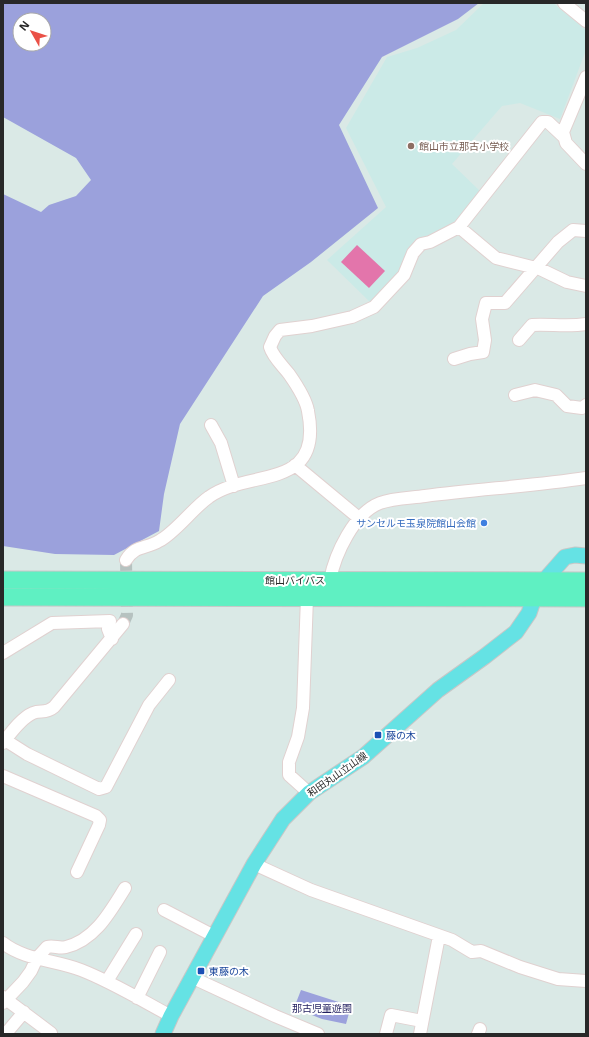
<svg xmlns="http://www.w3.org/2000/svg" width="589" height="1037" font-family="'Open Sans','Noto Sans JP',sans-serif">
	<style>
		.education { fill: #cbeae7 }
		.green { fill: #9ba1dc; fill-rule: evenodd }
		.water { fill: #e375ab }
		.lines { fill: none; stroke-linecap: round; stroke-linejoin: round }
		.minor-tunnel { stroke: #b6c2c0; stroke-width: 12; stroke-dasharray: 12 6; stroke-linecap: butt }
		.minor-casing { stroke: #e0d1d0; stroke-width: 14 }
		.major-casing { stroke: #c7c7c7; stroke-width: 17 }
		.highway-casing { stroke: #c7c7c7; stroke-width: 19 }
		.minor { stroke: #fff; stroke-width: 12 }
		.major { stroke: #65e2e4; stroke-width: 15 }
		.highway { stroke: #5ff0c2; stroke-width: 17 }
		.education-dot { fill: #8d6e63; stroke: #fff; stroke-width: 1.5 }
		.shop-dot { fill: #3f7fe0; stroke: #fff; stroke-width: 1.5 }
		.transit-dot { fill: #1a4fb4; stroke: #fff; stroke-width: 1.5 }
		.labels { text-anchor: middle; stroke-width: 4; stroke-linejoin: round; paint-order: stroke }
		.education-label { font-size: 10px; fill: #785e54; stroke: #fff; text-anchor: start }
		.shop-label { font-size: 10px; fill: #366cbe; stroke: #fff; text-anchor: end }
		.street-label { font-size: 10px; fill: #282828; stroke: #fff }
		.transit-label { font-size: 10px; fill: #164399; stroke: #fff; text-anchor: start }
		.park-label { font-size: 10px; fill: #221f5e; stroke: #fff }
	</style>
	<rect width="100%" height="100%" fill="#dae9e6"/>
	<!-- education -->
	<path class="education" d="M484 3H553L586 30V50L560 119 520 103 502 106 452 164 482 193 454 222 410 246 399 274 370 302 327 260 386 207 346 128 387 57 417 48 456 30Z"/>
	<!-- green -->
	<path class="green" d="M3 3H479L458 19 382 57 339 125 378 208 311 262 263 296 180 424 164 494 159 531 114 555 55 554 3 546V194L41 212 49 205 76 196 91 180 76 158 3 117ZM20 20H44V44H20Z
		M301 990 351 1006 346 1024 322 1019 294 1008Z"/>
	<!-- water -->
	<path class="water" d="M357 245 385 271 369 288 341 262Z"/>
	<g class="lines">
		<!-- minor-tunnel -->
		<path class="minor-tunnel" d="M123 624 127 615 126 560"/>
		<defs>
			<path id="minor" d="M564 3 586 21
				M586 77 563 132 566 143 586 164
				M459 227 496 258 540 269 567 282 586 286
				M519 340 532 325C550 324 569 327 586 324
				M454 359 470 354 483 352 485 340 482 319 486 303H505L558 242 573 230 586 231
				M515 395 535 390 556 395 567 406 582 408 586 405
				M211 425 221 443 234 486
				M295 465 360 519
				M126 560C135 545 146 549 159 541 175 533 193 508 209 497 249 468 324 492 308 411 306 399 296 384 289 374 282 365 273 357 270 347L275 336 280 330 312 326 352 317 374 307 404 275 413 253 421 244 430 242 459 227 542 122H548L564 137
				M330 580C335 554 354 513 380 503 393 498 411 498 425 496 479 489 533 486 586 478
				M307 597 303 708 298 737 289 762V775L309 793
				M3 653 52 623 110 621 108 629 112 639
				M5 740 27 754 99 789 106 787 149 705 169 680
				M3 743C10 734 21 718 33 713 41 710 46 714 54 707L123 624
				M3 776 96 816 100 820 99 825 77 872
				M254 864 311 890 452 940 472 952 481 951 520 967 558 979 586 981
				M164 910 214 936
				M3 943C24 960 56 960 81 970 112 982 141 1000 171 1016
				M191 977 275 1016 318 1034
				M107 981 136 934
				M3 997 51 1033
				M137 998 160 952
				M3 1003 23 982 31 971 37 958 47 947C54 945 59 949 66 947 95 940 110 912 125 888
				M8 1031 24 1012
				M386 1034 391 1015 422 1021
				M420 1034 439 936
				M478 1034 480 1029"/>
			<path id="major" d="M163 1034 171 1016 254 864 283 819 309 793 363 757 438 690 484 657 516 632 529 613 534 598 543 582 565 557 575 555 586 556"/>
			<path id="highway" d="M3 580 586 581
				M3 597 586 598"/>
		</defs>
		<!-- minor casing -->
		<use href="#minor" class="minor-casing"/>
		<!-- major casing -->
		<use href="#major" class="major-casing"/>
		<!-- highway casing -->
		<use href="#highway" class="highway-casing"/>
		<!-- minor -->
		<use href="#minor" class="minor"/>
		<!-- major -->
		<use href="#major" class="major"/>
		<!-- highway -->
		<use href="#highway" class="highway"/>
	</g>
	<!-- markers -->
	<circle class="education-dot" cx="411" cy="146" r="4"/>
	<circle class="shop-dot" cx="484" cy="523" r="4"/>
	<g class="transit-dot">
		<rect x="374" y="731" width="8" height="8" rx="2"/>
		<rect x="197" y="967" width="8" height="8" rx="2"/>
	</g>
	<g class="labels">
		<!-- education labels -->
		<g class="education-label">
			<text x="419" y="150">館山市立那古小学校</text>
		</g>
		<!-- shop labels -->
		<g class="shop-label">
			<text x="476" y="527">サンセルモ玉泉院館山会館</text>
		</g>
		<!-- street labels -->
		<g class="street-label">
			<text x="295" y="584">館山バイパス</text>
			<text transform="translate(337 774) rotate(-35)" y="4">和田丸山立山線</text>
		</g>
		<!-- transit labels -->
		<g class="transit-label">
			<text x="386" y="739">藤の木</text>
			<text x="209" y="975">東藤の木</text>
		</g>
		<!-- park labels -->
		<g class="park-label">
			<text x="322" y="1012">那古児童遊園</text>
		</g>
	</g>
	<!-- border -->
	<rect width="589" height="1037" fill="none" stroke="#282828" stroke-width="8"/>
	<!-- north arrow -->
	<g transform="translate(32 32) rotate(309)"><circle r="19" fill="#ffffff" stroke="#a9a9a9"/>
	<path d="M0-3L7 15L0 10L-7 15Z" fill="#ea5147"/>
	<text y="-6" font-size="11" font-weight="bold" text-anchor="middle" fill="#282828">N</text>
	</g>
</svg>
